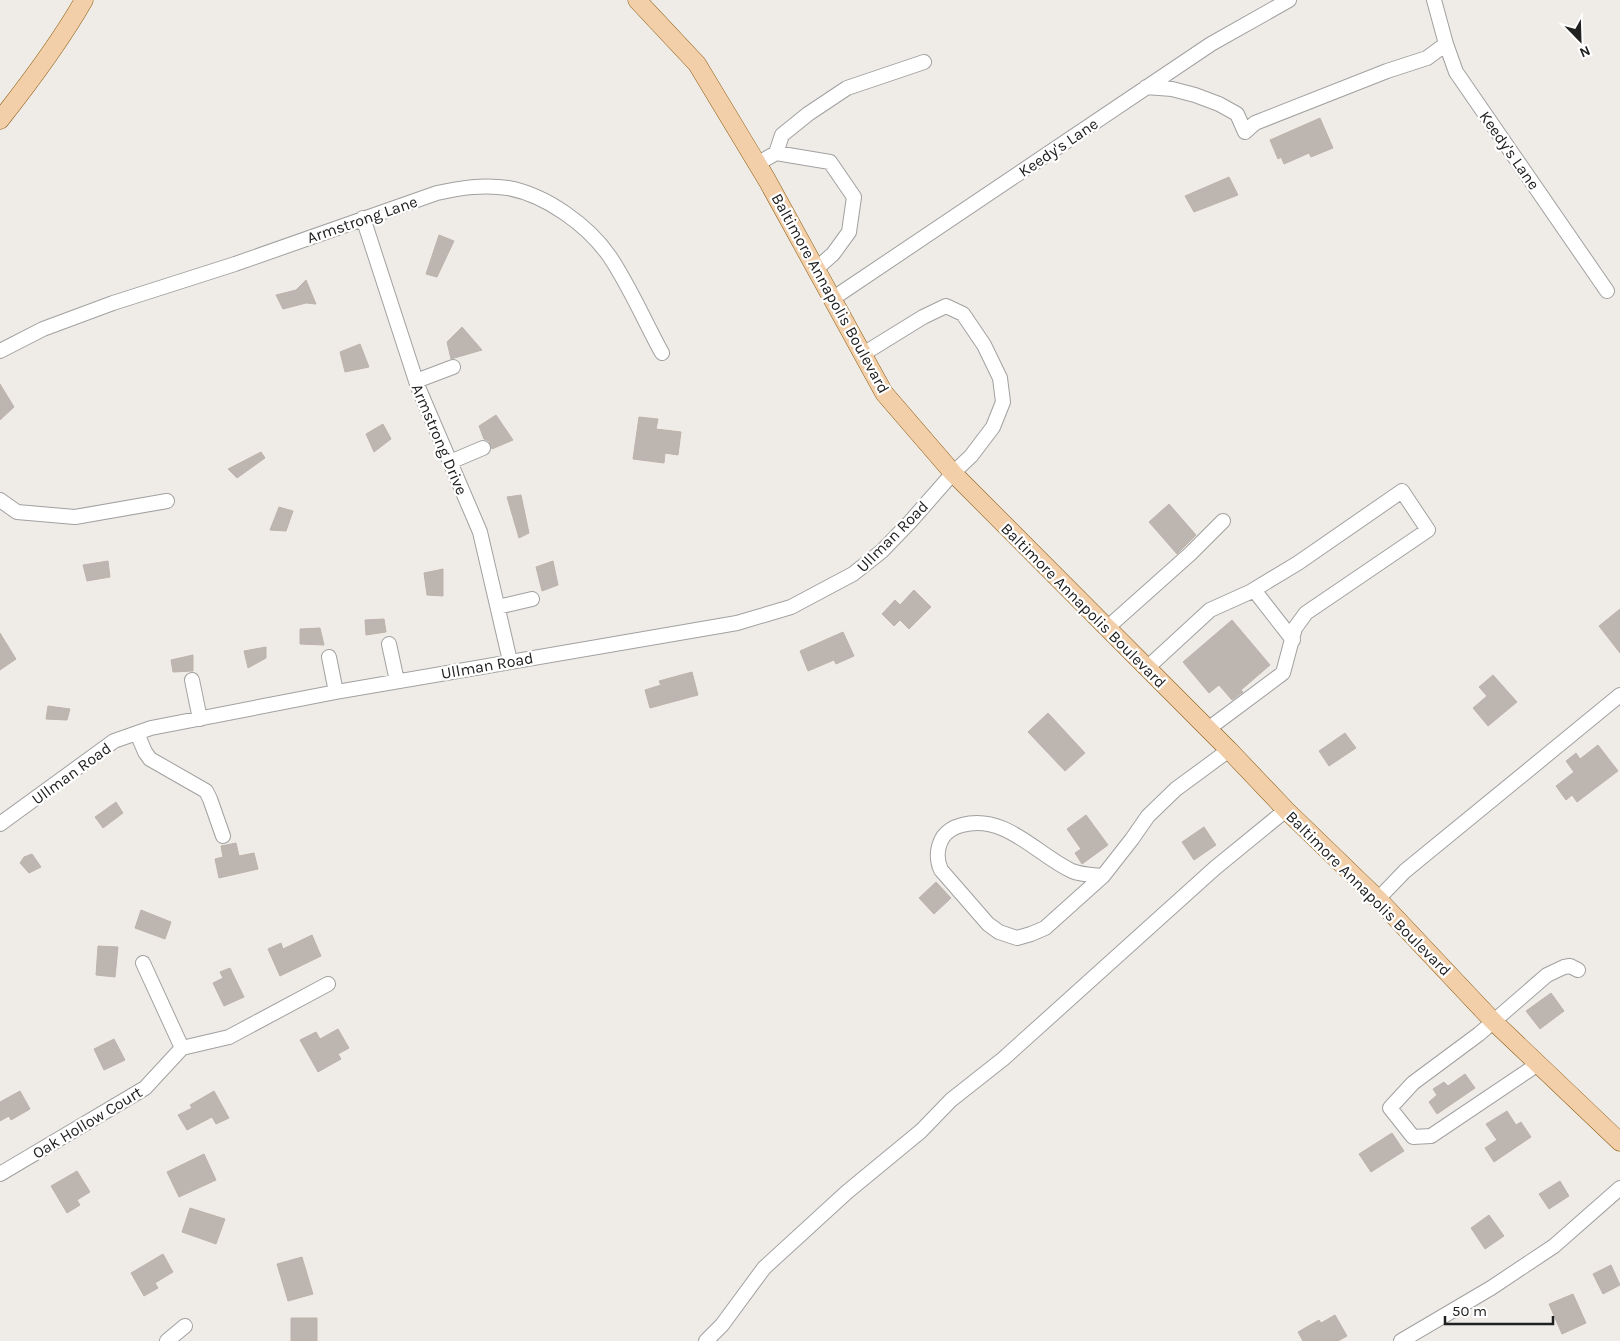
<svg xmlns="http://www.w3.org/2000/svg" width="1620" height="1341" font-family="Karla,sans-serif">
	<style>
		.building { fill: #bcb5b0; stroke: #bfb3ab }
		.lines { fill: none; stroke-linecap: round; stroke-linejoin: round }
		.minor-casing { stroke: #a1a1a1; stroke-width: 16 }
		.major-casing { stroke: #8b5c10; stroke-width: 19 }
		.minor { stroke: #fff; stroke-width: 14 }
		.major { stroke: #f2cfa9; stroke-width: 18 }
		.labels { text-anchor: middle; stroke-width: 4.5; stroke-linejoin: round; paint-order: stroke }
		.street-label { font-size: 16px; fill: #202020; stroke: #fff }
	</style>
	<rect width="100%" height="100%" fill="#efece7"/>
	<!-- building -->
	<path class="building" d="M1320 118 1333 148 1311 157 1309 153 1284 164 1281 157 1278 159 1270 140Z
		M1229 177 1238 195 1194 212 1185 196Z
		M439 235 454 241 437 277 426 274Z
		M306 280 316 304 306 303 283 309 276 295 296 290Z
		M462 327 482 350 451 359 447 342Z
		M360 344 369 367 345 372 340 352Z
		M0 384 14 407 0 420Z
		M496 415 513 440 492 449 489 441 484 439 479 426Z
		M639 417 658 419 656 429 681 432 678 455 665 453 664 463 633 459Z
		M383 424 391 439 374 452 366 434Z
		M261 452 265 458 237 478 228 469Z
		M521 495 529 533 519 538 507 497Z
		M1169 504 1196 535 1177 554 1149 522Z
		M279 507 293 511 286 531 270 530Z
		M108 561 110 577 87 581 83 565Z
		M553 561 558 585 542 591 536 567Z
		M443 569V596L427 595 424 573Z
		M914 590 931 607 909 629 900 620 894 626 882 614 895 600 900 605Z
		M1620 609V653L1599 626Z
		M384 619 386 632 366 635 365 620Z
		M1232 620 1270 665 1241 690 1243 692 1232 700 1219 685 1209 693 1183 662Z
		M320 628 324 645 300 644V629Z
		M843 632 854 656 836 664 834 660 808 671 800 651Z
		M0 633 16 659 0 670Z
		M266 647V658L248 668 244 651Z
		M193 655V671L173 672 171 660Z
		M692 672 698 695 650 708 645 690 661 685 659 681Z
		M1493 675 1517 702 1488 726 1473 708 1487 696 1479 687Z
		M48 706 70 709 67 720 46 719Z
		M1048 713 1085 753 1065 771 1028 732Z
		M1345 733 1356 748 1329 766 1319 751Z
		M1598 745 1618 771 1577 802 1572 795 1566 800 1556 786 1574 772 1566 761 1576 753 1580 759Z
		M116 802 123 813 103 828 95 817Z
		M1086 815 1108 845 1082 864 1075 853 1081 849 1067 829Z
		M1204 827 1216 845 1194 860 1182 842Z
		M236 843 239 856 254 853 258 869 219 878 215 859 223 857 221 846Z
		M32 854 41 867 29 873 20 863 24 857Z
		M936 882 951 898 934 914 919 898Z
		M141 910 171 922 165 939 135 928Z
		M312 935 321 956 280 976 268 949 281 943 283 949Z
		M98 946 118 947 115 977 96 975Z
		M230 968 244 997 224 1006 213 983 223 978 220 972Z
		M1551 993 1564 1011 1540 1029 1526 1011Z
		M338 1029 349 1048 338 1054 341 1059 318 1072 300 1040 316 1032 320 1039Z
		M114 1039 125 1060 104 1070 94 1049Z
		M1465 1074 1475 1088 1437 1114 1429 1102 1437 1095 1433 1089 1444 1082 1448 1086Z
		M20 1091 30 1109 11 1120 9 1116 0 1121V1102Z
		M214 1091 229 1118 216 1124 212 1117 187 1130 178 1115 192 1108 190 1105Z
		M1507 1111 1516 1125 1521 1122 1531 1137 1494 1162 1485 1148 1497 1140 1486 1124Z
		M1392 1133 1404 1151 1371 1172 1359 1154Z
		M204 1154 216 1180 179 1197 167 1172Z
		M77 1171 90 1192 77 1200 80 1205 67 1213 51 1186Z
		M1560 1181 1569 1196 1549 1209 1539 1194Z
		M190 1208 225 1219 216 1244 182 1232Z
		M1489 1215 1504 1236 1485 1249 1471 1228Z
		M163 1254 173 1272 155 1283 158 1288 144 1296 131 1273Z
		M302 1257 313 1294 288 1301 277 1264Z
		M1611 1265 1620 1285 1603 1294 1593 1274Z
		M1573 1294 1586 1323 1562 1334 1549 1304Z
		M1335 1315 1347 1336 1338 1341H1303L1298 1332 1319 1320 1321 1323Z
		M291 1318H317V1341H291Z"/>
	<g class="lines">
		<defs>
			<path id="minor" d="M1434 0 1446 44 1456 72 1607 291
				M1146 87 1172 89 1195 95 1219 104 1237 114 1245 132 1255 123 1387 71 1427 58 1446 44
				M776 153 782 135 808 114 847 88 924 62
				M757 164 776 153 830 162 854 197 849 232 833 254 816 269
				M363 218 418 387 480 532 510 661
				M832 299 1211 44 1289 0
				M0 351 43 329 113 303 235 264 437 193C460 188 484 184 508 188 546 195 588 225 610 257 630 287 645 322 662 353
				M416 381 453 367
				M450 462 483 448
				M0 500 17 512 75 517 167 501
				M1254 590 1293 640
				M498 607 532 599
				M1107 628 1190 554 1223 521
				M389 644 397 681
				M329 657 336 692
				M1147 668 1210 610 1250 592 1298 563 1402 491 1428 530 1306 613 1295 628 1283 673 1208 729
				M192 680 200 719
				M137 733 145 752 150 759 206 791 210 799 223 836
				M0 824 114 741 151 728 336 692 737 623 791 607 853 574 882 551 910 522 953 473 971 456 993 427 1003 402 1000 378 984 345 963 314 946 306 923 317 863 354
				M1103 876C1093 875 1082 875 1072 871 1037 855 1005 813 962 825 954 827 948 830 943 837 937 847 936 859 941 870L988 924 999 932 1017 938 1031 934 1045 928 1103 876 1132 839 1148 816 1176 789 1229 750
				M1378 899 1405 871 1620 695
				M143 963 182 1048
				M1538 1064 1431 1136 1413 1137 1390 1108 1413 1083 1479 1034 1547 975 1564 967 1570 966 1578 970
				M0 1174 145 1088 182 1048 229 1037 328 984
				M167 1341 185 1326
				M706 1341 722 1325 764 1268 847 1192 921 1131 951 1100 1003 1059 1215 868 1286 810
				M1401 1341 1491 1288 1554 1246 1620 1188"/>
			<path id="major" d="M637 0 697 64 767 180 884 393 953 473 1229 750 1286 810 1378 899 1493 1021 1620 1142
				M0 120C30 82 60 42 84 0"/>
		</defs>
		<!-- minor casing -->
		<use href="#minor" class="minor-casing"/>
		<!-- major casing -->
		<use href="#major" class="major-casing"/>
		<!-- minor -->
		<use href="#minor" class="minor"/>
		<!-- major -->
		<use href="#major" class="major"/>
	</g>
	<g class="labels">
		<!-- street labels -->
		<g class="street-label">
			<text transform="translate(1058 147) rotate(-34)" y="6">Keedy's Lane</text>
			<text transform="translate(1510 150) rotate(55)" y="6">Keedy's Lane</text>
			<text transform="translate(362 219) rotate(-19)" y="6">Armstrong Lane</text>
			<text transform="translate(831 293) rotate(61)" y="6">Baltimore Annapolis Boulevard</text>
			<text transform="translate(440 439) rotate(67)" y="6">Armstrong Drive</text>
			<text transform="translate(892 536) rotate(-45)" y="6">Ullman Road</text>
			<text transform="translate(1084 605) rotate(45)" y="6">Baltimore Annapolis Boulevard</text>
			<text transform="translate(487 665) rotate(-10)" y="6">Ullman Road</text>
			<text transform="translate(71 773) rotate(-36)" y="6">Ullman Road</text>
			<text transform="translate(1369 893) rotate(45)" y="6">Baltimore Annapolis Boulevard</text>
			<text transform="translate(87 1122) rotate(-31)" y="6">Oak Hollow Court</text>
		</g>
	</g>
	<!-- north arrow -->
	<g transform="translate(1580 40) rotate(157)" stroke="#ffffff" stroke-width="4" paint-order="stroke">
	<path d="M0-4L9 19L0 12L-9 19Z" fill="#202020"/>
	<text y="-8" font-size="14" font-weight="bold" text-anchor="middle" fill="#202020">N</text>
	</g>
	<!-- scale -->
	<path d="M1445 1316v8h108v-8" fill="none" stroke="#202020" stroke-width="2.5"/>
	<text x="1452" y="1316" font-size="15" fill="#202020" stroke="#ffffff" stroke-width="4" paint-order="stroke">50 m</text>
</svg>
